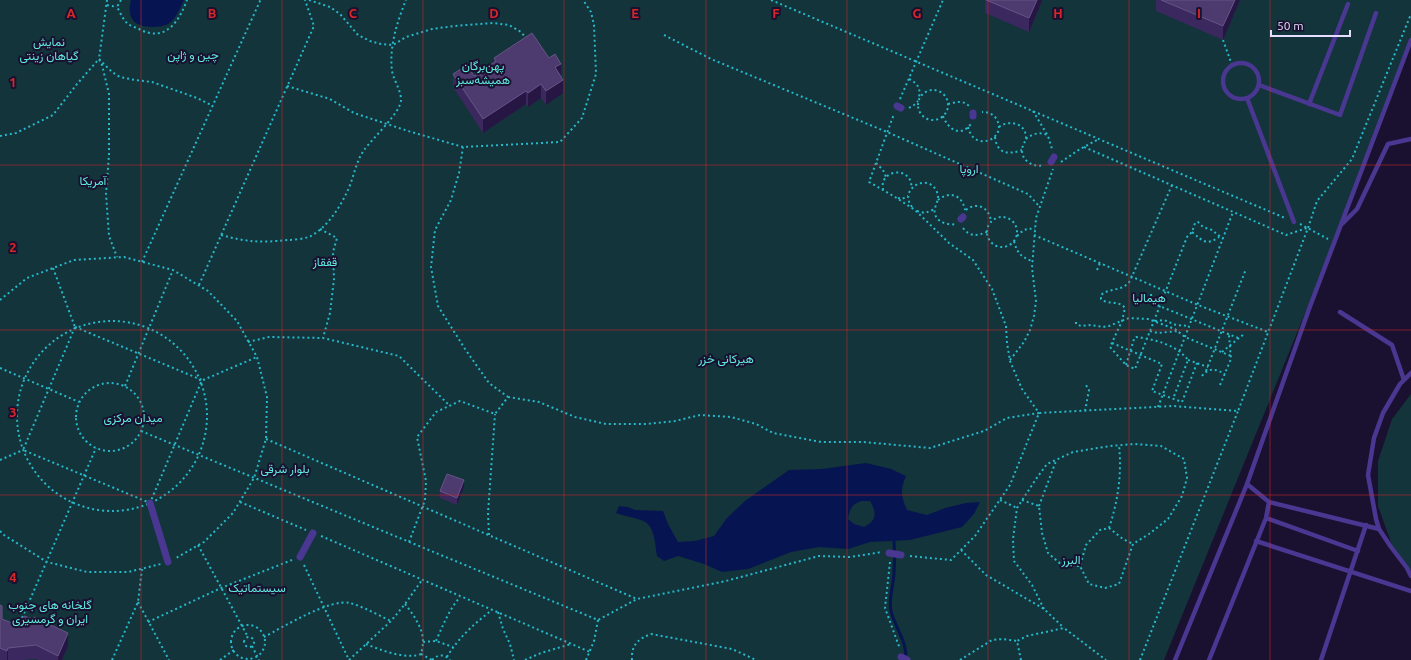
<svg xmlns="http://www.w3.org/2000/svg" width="1411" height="660" font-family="Ubuntu,Vazirmatn,sans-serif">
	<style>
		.green { fill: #12343a }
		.water { fill: #061551; fill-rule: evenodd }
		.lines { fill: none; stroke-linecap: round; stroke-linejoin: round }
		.stream { stroke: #061551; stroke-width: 3 }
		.path { stroke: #26b9cb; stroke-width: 2; stroke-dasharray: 2 3; stroke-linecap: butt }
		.service { stroke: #493792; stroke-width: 4.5 }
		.pedestrian { stroke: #493792; stroke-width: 7 }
		.wall { fill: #3b285e }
		.shaded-wall { fill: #261644 }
		.building { fill: #4d3b6f; stroke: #665486 }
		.grid { fill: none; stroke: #d62828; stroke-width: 1; stroke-opacity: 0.55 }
		.labels { text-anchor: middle; stroke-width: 4; stroke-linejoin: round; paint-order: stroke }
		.park-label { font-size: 12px; fill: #5debdf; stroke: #1a102f }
		.grid-label { font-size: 13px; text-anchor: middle; font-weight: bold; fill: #d62828; stroke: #1a102f; stroke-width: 4; stroke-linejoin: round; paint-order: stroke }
	</style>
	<rect width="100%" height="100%" fill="#1a102f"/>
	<!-- green -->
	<path class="green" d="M0 0H1411V45L1334 242 1164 660H0Z
		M1411 394V571L1393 548 1378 506V461L1392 419Z"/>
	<!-- water -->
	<path class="water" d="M131 0H184C180 8 177 16 171 22 166 26 159 27 153 27 135 27 126 19 131 0Z
		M866 463 891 469 906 476C900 490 901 496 907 510L927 515 945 508 966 503 980 502 974 514 962 527 910 540 870 542 848 549 819 547 791 552 748 569 722 572 704 564 678 556 664 561 657 556C655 544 655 524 641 520 632 517 624 516 616 513L619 506 628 507 635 510 663 511 668 524 678 542 695 541 714 536 727 518 745 501 789 470 822 469ZM862 501H870C877 513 877 520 864 527L854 524 848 519C850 508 852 504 862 501Z"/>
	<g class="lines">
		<!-- stream -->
		<path class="stream" d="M894 541C895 551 895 561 894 572 894 584 888 599 891 611 894 625 909 646 905 658"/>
		<!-- path -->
		<path class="path" d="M107 0 99 59 102 65 109 94V155L106 194 109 236 117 257
			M121 0 117 7C120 12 123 20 127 23 130 26 135 27 139 29 165 43 179 22 187 0
			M309 0 330 7 340 14 358 35 370 41 381 44 393 45 406 37 432 29 454 26 493 23 509 25 521 32 526 38
			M771 0 1285 218
			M107 5 117 7
			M664 35 711 59 887 132 1028 194 1039 206
			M1223 40 1232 65
			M909 79C917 83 921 88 919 97
			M287 86 330 99 354 113 408 131 463 147 560 142 582 118 596 74 594 25 591 12 583 0
			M918 105a15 15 0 1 1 30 0a15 15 0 1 1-30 0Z
			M900 99 943 0
			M948 104C956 102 963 100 969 106
			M909 108 914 105 918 101
			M1033 111 1048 136 1052 149
			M943 116C948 129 960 138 971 124
			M968 127C974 153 1007 139 997 120 994 114 988 112 982 112
			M999 127C1008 120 1025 122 1026 137 1026 141 1023 144 1022 149 1021 161 1034 168 1044 165
			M0 136 16 133 53 115 77 84 99 59 112 72 120 77 135 80 152 82 197 98 213 106
			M995 137C997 154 1008 155 1022 150
			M1026 139C1033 133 1040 132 1048 135
			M1084 147 1286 235 1307 228
			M1061 162 1080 149 1099 139
			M876 163 883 170 886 177
			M1172 185 1130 281C1122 292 1111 287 1101 295V299C1108 305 1119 300 1125 308L1122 321 1110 347 1126 365 1135 369 1187 237 1192 232 1195 223 1198 222 1203 227 1212 230 1223 239
			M883 190C883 187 882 183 884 180 888 172 901 170 907 176 911 179 911 184 912 188
			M898 198 902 199 908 196
			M938 200C949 191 962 194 965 210
			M912 207C909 203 907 198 909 193 914 181 930 179 936 190 940 197 937 202 935 208 932 220 946 226 956 224
			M966 210C977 201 990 208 991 222
			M917 211 925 213 935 209
			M987 232a15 15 0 1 1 30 0a15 15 0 1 1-30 0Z
			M1300 224 1328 239
			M963 228C970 237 977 236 987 232
			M320 229 337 238 333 252 334 279 330 313 323 338
			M1192 232C1203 241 1206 246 1219 237
			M221 235C247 242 260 243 287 240 294 240 304 239 311 236 327 227 339 209 347 192 354 178 355 163 364 150 372 139 401 112 401 100 401 90 394 81 392 71 389 47 397 22 406 0
			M1034 235 1198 305 1268 332
			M1017 236C1023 230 1026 228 1035 229
			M1014 241C1017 253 1021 257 1032 261
			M142 262 260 1 263 0
			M53 268 75 327
			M1097 270 1100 263
			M199 285 314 26 305 0
			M1151 294 1152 303 1238 338
			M0 300 27 278 74 260 124 257 173 270 208 291 237 321 257 357 267 397 266 439 254 478 233 513 204 542 176 558
			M17 416a95 95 0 1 1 190 0a95 95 0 1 1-190 0Z
			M1155 321 1164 320 1176 325 1189 326
			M1076 322V324L1081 326 1091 325 1103 327 1109 326 1129 318 1148 319 1175 329 1185 337 1231 356
			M75 327 202 380 150 503 23 450Z
			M1150 331 1158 333 1178 331
			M248 342 269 337 323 338 399 356 450 406
			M1112 343 1162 364 1152 391 1182 402 1197 363
			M1222 352 1244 334
			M1010 360 1024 342 1030 330 1034 316 1036 301 1032 268 1036 218 1053 169
			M1188 360 1208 367
			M1126 365 1134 339 1136 337C1154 339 1177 345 1188 360L1173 399
			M0 368 79 402
			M1206 371 1246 269
			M1202 376C1209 367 1216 369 1225 374
			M203 380 257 357
			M76 417a34 34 0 1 1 68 0a34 34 0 1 1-68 0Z
			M1220 385 1231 359 1229 335
			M125 386 173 270
			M508 397 539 402 575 417 606 424H647L675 421 700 415 731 417 756 424 773 433 821 442H863L930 448 984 431 1007 418 1039 413 1022 389 1010 361 1007 343 1006 326 992 289 973 260 949 243 915 210 895 197 869 182 894 114
			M1158 407 1233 212
			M1085 411 1089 390 1086 385
			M141 431 598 620 637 599 726 581 819 556 850 557 882 552
			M266 439 637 599
			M0 460 23 450
			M1000 500 1017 508
			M1022 500 1039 506 1042 533 1048 553 1063 566H1080
			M240 502 306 530
			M1039 506 1056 461
			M1109 528C1118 501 1122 474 1119 445
			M0 531 4 535 47 562 87 572H128L161 564
			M489 535 488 513 495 414
			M321 536 590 652
			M409 542 425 500 426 481 417 437 436 412 460 401 495 414 508 397 489 383 465 349 438 306 431 267 435 230 451 200 459 173 463 147
			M198 545 248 637
			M961 550 986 575 1044 609 1064 628
			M910 556 951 560 975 536 1010 485 1039 413 1173 406 1238 411 1308 228 1317 201 1352 159 1411 14
			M890 562 885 608 900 649
			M304 565 349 660
			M138 602 169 660
			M1044 609 1032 585 1014 561 1013 539 1017 508 1036 479 1047 464 1073 452 1110 446 1134 444 1161 446 1184 459 1187 478 1182 496 1168 519 1149 534 1133 544 1119 584 1105 588 1089 584 1080 566 1086 545 1100 530 1109 528 1123 539 1133 544
			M498 612 503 629 510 644 514 660
			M22 618 96 448
			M148 622 221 588 292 560
			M231 642a17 17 0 1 1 34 0a17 17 0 1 1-34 0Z
			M244 642a5 5 0 1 1 10 0a5 5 0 1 1-10 0Z
			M264 637C283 627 331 598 350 603 364 607 378 615 391 621
			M436 641C443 625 449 610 460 597
			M423 642 436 641 453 647
			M366 644C380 650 407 660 421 654 422 650 423 645 423 641 423 628 413 614 405 604
			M252 646 259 660
			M421 654 432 660
			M447 657C458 638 475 623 492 610
			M112 660 138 602 142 569
			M220 660 234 650
			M349 660 391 621 405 604 422 580
			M432 660C438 654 445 654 450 660
			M525 660 541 653 571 644
			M586 660 594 641 598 620
			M632 660C631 645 638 639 651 634L732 649 756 660
			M960 660 992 640 1003 639 1017 641
			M1021 660 1017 641 1027 636 1064 628 1106 660
			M1140 660 1238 411"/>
		<!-- service -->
		<path class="service" d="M1223 81a18 18 0 1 1 36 0a18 18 0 1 1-36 0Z
			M1259 85 1340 115 1376 13
			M1247 98 1294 222
			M1309 104 1348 4
			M1342 224 1357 209 1388 144 1411 139
			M1340 312 1392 345 1404 380
			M1411 373 1400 384 1383 413 1374 438 1368 475 1376 519 1379 529 1391 547 1407 568 1411 576
			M1247 484 1269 502 1379 529
			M1266 518 1358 551
			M1256 541 1411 591
			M1175 660 1247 484 1309 309 1411 40
			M1209 660 1266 518 1269 502
			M1321 660 1366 525"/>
		<!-- pedestrian -->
		<path class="pedestrian" d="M897 106 901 108
			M973 113V116
			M1051 162 1054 157
			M961 219 963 217
			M150 503 168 562
			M889 553 901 555
			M300 557 313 533
			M901 657 907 660"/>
	</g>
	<!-- wall -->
	<path class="wall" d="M985 0H1042V1L1029 32 985 13Z
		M1156 0H1240L1223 40 1156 11Z
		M494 58 561 77 563 93 546 105 541 98 528 107 526 104 483 133 453 87V74L474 76 494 63Z
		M464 487 457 505 440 498V491Z
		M0 605 2 619 68 646 62 660H38L36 659 23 660H0Z"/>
	<!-- shaded-wall -->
	<path class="shaded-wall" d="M1037 0H1042V1L1029 32V18Z
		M1235 0H1240L1223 40V26Z
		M561 64V77L555 67Z
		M563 80V93L546 105V91Z
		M541 84V98L528 107V93Z
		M526 91V104L483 133V119Z
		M464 480V487L457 505V498Z
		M68 633V646L62 660H58V656Z
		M8 648V660H7V651Z"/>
	<!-- building -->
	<path class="building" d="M986 0H1037L1029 18Z
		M1161 0H1235L1223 26Z
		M532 33 549 58 555 54 561 64 555 67 563 80 546 91 541 84 528 93 526 91 483 119 453 74 467 65 474 76 496 61 494 58Z
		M447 474 464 480 457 498 440 491Z
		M0 605 2 606V619L17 625 24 616 33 619 34 617 68 633 58 656 36 645 8 648 7 651 0 648Z"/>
	<!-- grid -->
	<path class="grid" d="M141 0V660M282 0V660M423 0V660M564 0V660M706 0V660M847 0V660M988 0V660M1129 0V660M1270 0V660M0 165H1411M0 330H1411M0 495H1411"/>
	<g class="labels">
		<!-- park labels -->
		<g class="park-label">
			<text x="49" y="46">نمایش<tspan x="49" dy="14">گیاهان زینتی</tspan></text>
			<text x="193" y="59">چین و ژاپن</text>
			<text x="483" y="70">پهن‌برگان<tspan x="483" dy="14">همیشه‌سبز</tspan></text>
			<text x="969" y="173">اروپا</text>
			<text x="93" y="185">آمریکا</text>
			<text x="325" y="266">قفقاز</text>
			<text x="1149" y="302">هیمالیا</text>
			<text x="726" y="363">هیرکانی خزر</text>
			<text x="133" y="422">میدان مرکزی</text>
			<text x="285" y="473">بلوار شرقی</text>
			<text x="1071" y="564">البرز</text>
			<text x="257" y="592">سیستماتیک</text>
			<text x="50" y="609">گلخانه های جنوب<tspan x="50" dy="14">ایران و گرمسیری</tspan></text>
		</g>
	</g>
	<g class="grid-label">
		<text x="71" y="18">A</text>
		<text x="212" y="18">B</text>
		<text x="353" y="18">C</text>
		<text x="494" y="18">D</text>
		<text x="635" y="18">E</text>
		<text x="776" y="18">F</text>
		<text x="917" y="18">G</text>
		<text x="1058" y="18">H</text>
		<text x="1199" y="18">I</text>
		<text x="13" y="87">1</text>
		<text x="13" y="252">2</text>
		<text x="13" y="417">3</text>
		<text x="13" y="582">4</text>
	</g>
	<!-- scale -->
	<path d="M1271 30v6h79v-6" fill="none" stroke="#e7ddff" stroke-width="2"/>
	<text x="1277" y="30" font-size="12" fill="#e7ddff" stroke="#1a102f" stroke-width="3" paint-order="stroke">50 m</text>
</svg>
